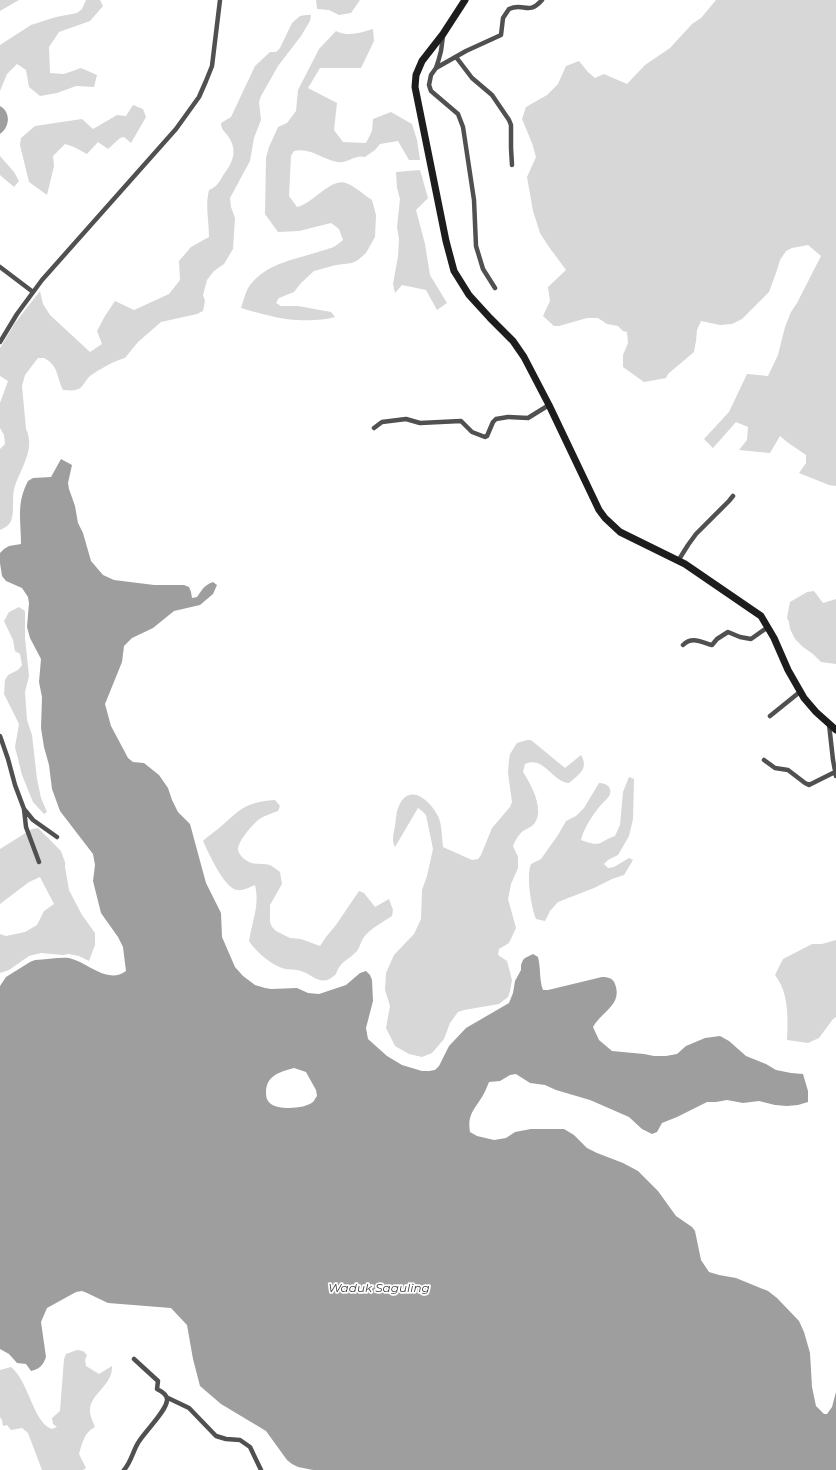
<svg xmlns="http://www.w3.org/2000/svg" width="836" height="1470" font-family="Montserrat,sans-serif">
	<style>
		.green { fill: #d7d7d7 }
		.water { fill: #9e9e9e; fill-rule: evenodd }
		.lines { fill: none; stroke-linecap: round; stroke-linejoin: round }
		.minor { stroke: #505050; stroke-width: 4.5 }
		.secondary { stroke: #1d1d1d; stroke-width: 7 }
		.labels { text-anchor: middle; stroke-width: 3.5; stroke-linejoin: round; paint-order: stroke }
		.water-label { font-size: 12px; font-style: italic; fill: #3f3f3f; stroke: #fff }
	</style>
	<rect width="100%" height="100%" fill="#fff"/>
	<!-- green -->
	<path class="green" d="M0 0H19L0 11Z
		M86 0H100L103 6 90 21 59 32 49 47 50 73 64 74 81 68 97 75 94 87 76 86 57 93 40 96 29 87 26 70 17 64 7 74 0 91V45L31 25 56 17 77 13 82 9Z
		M316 0H360L351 13 339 15 329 10 317 9Z
		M716 0H836V486L829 485 799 473 806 463V455L787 442 780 436 770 453 739 450 747 440 748 427 736 422 713 448 704 439 729 412 747 374 768 376 778 355 785 327 791 312 797 303 821 256 808 245 792 248 786 251 780 260 777 270 769 292 742 319 732 324 720 325 701 321 697 330 696 341 694 352 668 374 666 378 644 382 623 367V355L628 343 627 332 623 331 618 326 607 324 598 318H587L559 326H554L543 316 550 301 548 287 566 270 549 247 540 233 533 211 527 177 536 157 532 143 522 119 526 107 547 95 558 84 566 66 579 61 588 72 595 78 604 74 627 84 645 65 670 48 692 24 701 18Z
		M306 15H311L310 21 301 36 278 66 261 96 259 102 261 120 254 138 250 161 230 198 231 207 235 218 233 249 224 264 214 271 207 280 203 295 205 301 203 311 197 314 161 322 138 342 125 358C116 360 96 371 89 377 84 382 83 389 75 390 72 391 67 390 63 390 56 376 59 366 44 358H38L25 375 22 386 26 429C36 450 20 468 14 489 12 498 15 514 10 523 8 526 4 528 0 530V449L5 444 4 435 0 428V403L8 381 0 376V348L15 323 40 291 43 304 50 315 90 352 102 344 97 331 105 316 115 301 134 310 169 294 180 280 179 261 191 247 209 237C209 220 205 207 209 190 217 187 220 181 224 174 233 162 238 150 228 136 224 131 221 129 221 123L231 117 255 66 270 52H276L280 48 292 23 300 16Z
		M373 29 374 41 361 68H320L308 88 337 103 334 130 343 142 366 143 372 131 373 119 391 112 412 124 417 140 420 160H409L398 141 380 144 375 150 365 157C355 154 347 164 337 162 322 159 310 147 294 151L291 156 289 196 297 207C313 204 330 178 346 183 355 186 364 195 372 200L376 215 375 237 366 253 358 260 352 263 336 265 314 271 301 283 294 292 279 298 276 303 281 306H298L331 312 335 317C319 322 288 321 271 316 261 314 251 311 241 308 243 302 245 294 248 288 264 264 293 260 318 252 330 248 333 249 343 240L339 229 331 223 299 231 278 232 265 214 266 158 269 147 278 127 287 123 296 111 298 90 319 49 336 31C348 37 360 33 373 29Z
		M133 105 143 109 146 117 131 143 124 137 120 138 108 149 98 142 87 154 74 147 65 144 53 156 54 166 47 195 29 182 20 145 21 138 35 126 82 119 93 129 117 115 126 116Z
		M0 156 14 172 19 181 14 187 0 175Z
		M420 170 428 198 416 210 425 244 430 275 447 303 437 310 426 290 402 285 395 293 393 284 398 256 399 239 397 227 400 199 397 188 396 172Z
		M814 591 823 603 836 599V664L821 662 813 654 803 647 795 639 790 629 789 622 787 618 790 602 807 592Z
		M19 607 25 611V638L29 676 25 692 27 720 32 735 37 779 41 798 47 812 44 814 33 802 22 775 15 747 19 724 4 694 5 680 8 675 18 670 22 665 20 654 15 651 13 640 4 621 9 612Z
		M527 740H531L565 768 581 755C589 769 579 774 569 783 552 782 544 755 525 764L523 772C531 784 547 813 532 826 529 828 526 829 523 831 519 834 515 841 513 846L518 857V868L511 884 508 899 516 928 509 943 499 949 498 955 507 961 512 980 510 991 508 997 499 1004 464 1010 458 1012 450 1023 444 1039 432 1053 422 1057 409 1054 395 1046 386 1028 390 1006 385 990 386 973 394 955 414 934 421 919 422 890 427 876 433 849 426 815 422 811 418 808 395 847C391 840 394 834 395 826 396 820 396 813 398 808 408 781 430 800 438 816 442 824 442 838 443 847L472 860 478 859 481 855 492 828 510 807 512 802 508 773 509 760 510 754 517 743Z
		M629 777 634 779 633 819 629 836 618 855 608 860 604 864 608 868 614 867 629 858 633 860 624 875 612 879 594 888 558 902 550 911 545 921 536 919C531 907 526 876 531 864L541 859 558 835 566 821 576 816 584 808 599 783C605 783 612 786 610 794 608 799 603 802 600 806 592 816 584 828 581 840 603 848 597 842 615 836L620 825 623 792Z
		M275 800 280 806 278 811C273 813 266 815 261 818 254 822 237 842 238 850 239 855 245 860 249 862 255 865 263 863 270 865 274 867 277 870 280 872L282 884 270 905V922L272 927 276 931 290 938 301 939 320 946 326 937 336 925 359 891 364 893 375 907 389 899 393 910 392 916C383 922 371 928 364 937 361 941 360 947 357 951 350 959 339 962 336 974 322 988 315 976 301 971 296 969 290 970 285 969 271 965 257 953 249 941 252 921 260 905 255 885 250 887 243 891 237 890 224 888 208 852 203 841 208 836 213 833 218 829 240 810 244 802 275 800Z
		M38 828 61 851 65 862V867L69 890 82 915 95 933V945L89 961 79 956 69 954 63 955 41 953 29 956 9 970 0 973V934L6 936 25 932 37 925 44 911 54 904 40 877 29 882 0 904V849L32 829Z
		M836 940V1017L833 1019 819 1038 808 1043 787 1040C788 1018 789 993 775 975L783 959 812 944H822Z
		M77 1350 83 1351 87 1355 85 1360 86 1366 99 1374 112 1366C113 1386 89 1394 90 1411 90 1416 93 1422 95 1427 84 1432 82 1444 79 1454L86 1468 83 1470H42L28 1433 22 1428 11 1430 7 1425 3 1426 2 1420 0 1417V1370L11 1367C29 1381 33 1423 52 1429L57 1427 53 1424 52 1418 60 1411 64 1359 66 1354Z"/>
	<!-- water -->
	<path class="water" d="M0 106C11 112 10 127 0 134Z
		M61 459 72 465 68 483 69 489 75 506 78 523 83 533 91 561 103 575 114 580 154 585H184L189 587 191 592 192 598 197 597C202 590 204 585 213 582L217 585 213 594 200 605 174 611 153 628 132 638 124 646 122 662 105 704 111 726 128 758 133 762 144 763 159 775 168 788 172 800 178 812 190 824 206 883 221 913 222 937 235 967 243 976 255 985 265 988 271 989 297 988 308 993 319 994 346 985 360 973 366 971 370 975 372 980 373 1001 366 1028 368 1039 387 1056 402 1065 422 1071H429L435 1070 439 1066 449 1046 466 1028 509 1003 513 993 515 981 521 970V965L523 960 525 958 533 954 538 957C541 969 539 979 543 990H548L602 977C608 977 613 978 615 984 623 1005 601 1012 593 1027L599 1040 612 1051 644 1054 654 1056H666L677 1054 686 1046 705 1038 720 1036 729 1041 746 1056 766 1064 776 1070 791 1073 803 1074 808 1091V1102L798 1105 787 1106 775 1105 759 1101 743 1103 727 1100 716 1102H707L677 1117 662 1123 657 1132 652 1134 642 1129 629 1117 590 1100 556 1090 545 1085 530 1083 516 1074 510 1075 500 1081 489 1082C487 1087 485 1092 482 1097 474 1110 467 1115 470 1132L477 1136 494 1140 506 1138 515 1132 531 1129H564L574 1135 587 1148 597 1153 623 1163 638 1171 658 1191 676 1216 692 1227 695 1231 701 1260 709 1272 719 1275 736 1278 768 1291 777 1298 799 1321 804 1332 810 1353 812 1387 816 1406 824 1414H827L832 1407 836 1392V1470H313L298 1467 292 1464 287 1460 266 1431 221 1404 200 1386 193 1359 187 1325 171 1308 108 1303 87 1293 82 1291 76 1292 47 1308 41 1322 46 1357C43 1366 39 1369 31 1371L26 1364 17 1363 9 1354 0 1349V986L6 977 30 962 35 960C46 960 59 957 69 958 88 962 107 985 126 971L123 947 118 937 101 913 93 881 95 865 93 854 60 811 52 789 49 765 44 747 41 728 42 697 39 682 41 659 30 638 27 627 29 603 28 597 22 588 6 581 2 576 0 563V553L4 549 9 546 21 544C21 520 16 504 28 481L33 478 51 477ZM294 1068 306 1072 316 1090 317 1096C315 1098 315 1100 313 1102 305 1109 279 1110 271 1104 267 1101 266 1097 266 1093 266 1075 280 1072 294 1068Z"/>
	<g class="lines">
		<!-- minor -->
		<path class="minor" d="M443 36 441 51 438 62 436 68 431 75 429 85 431 91 458 114 463 127 474 200 476 246 483 269 495 288
			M456 57 472 78 492 95 509 120 511 125V148L512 165
			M436 68 466 51 501 35 503 18 509 9C524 2 528 16 542 0
			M0 267 33 292
			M0 342 17 314 42 280 176 129 199 97 206 81 212 66 220 0
			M374 428 382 422 406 419 420 423 461 421 472 432 485 437 487 436 493 422 496 419 508 417 528 418 549 405
			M678 561 688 545 696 534 729 501 733 496
			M683 645C692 636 701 642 712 645L717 639 728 632 740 637 751 639 768 627
			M770 716 801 691
			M829 724 833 760 836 776
			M0 736 8 759 15 785 24 809 26 827 39 862
			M764 760 775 768 788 770 805 783 809 785 835 772
			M24 809 33 820 57 837
			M168 1398 189 1408 216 1436 226 1439 240 1440 250 1447 261 1470
			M124 1470C131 1462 133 1451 138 1443 144 1432 168 1410 167 1399 167 1394 161 1391 157 1389L158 1381 134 1359"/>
		<!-- secondary -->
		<path class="secondary" d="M465 0 443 34 422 61 416 75 415 87 446 241 454 271 469 295 490 318 513 341 524 357 549 405 599 510 605 518 620 532 685 564 761 616 774 638 788 670 804 698 816 712 836 730"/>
	</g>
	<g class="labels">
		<!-- water labels -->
		<g class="water-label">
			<text x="379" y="1292">Waduk Saguling</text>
		</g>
	</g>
</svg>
